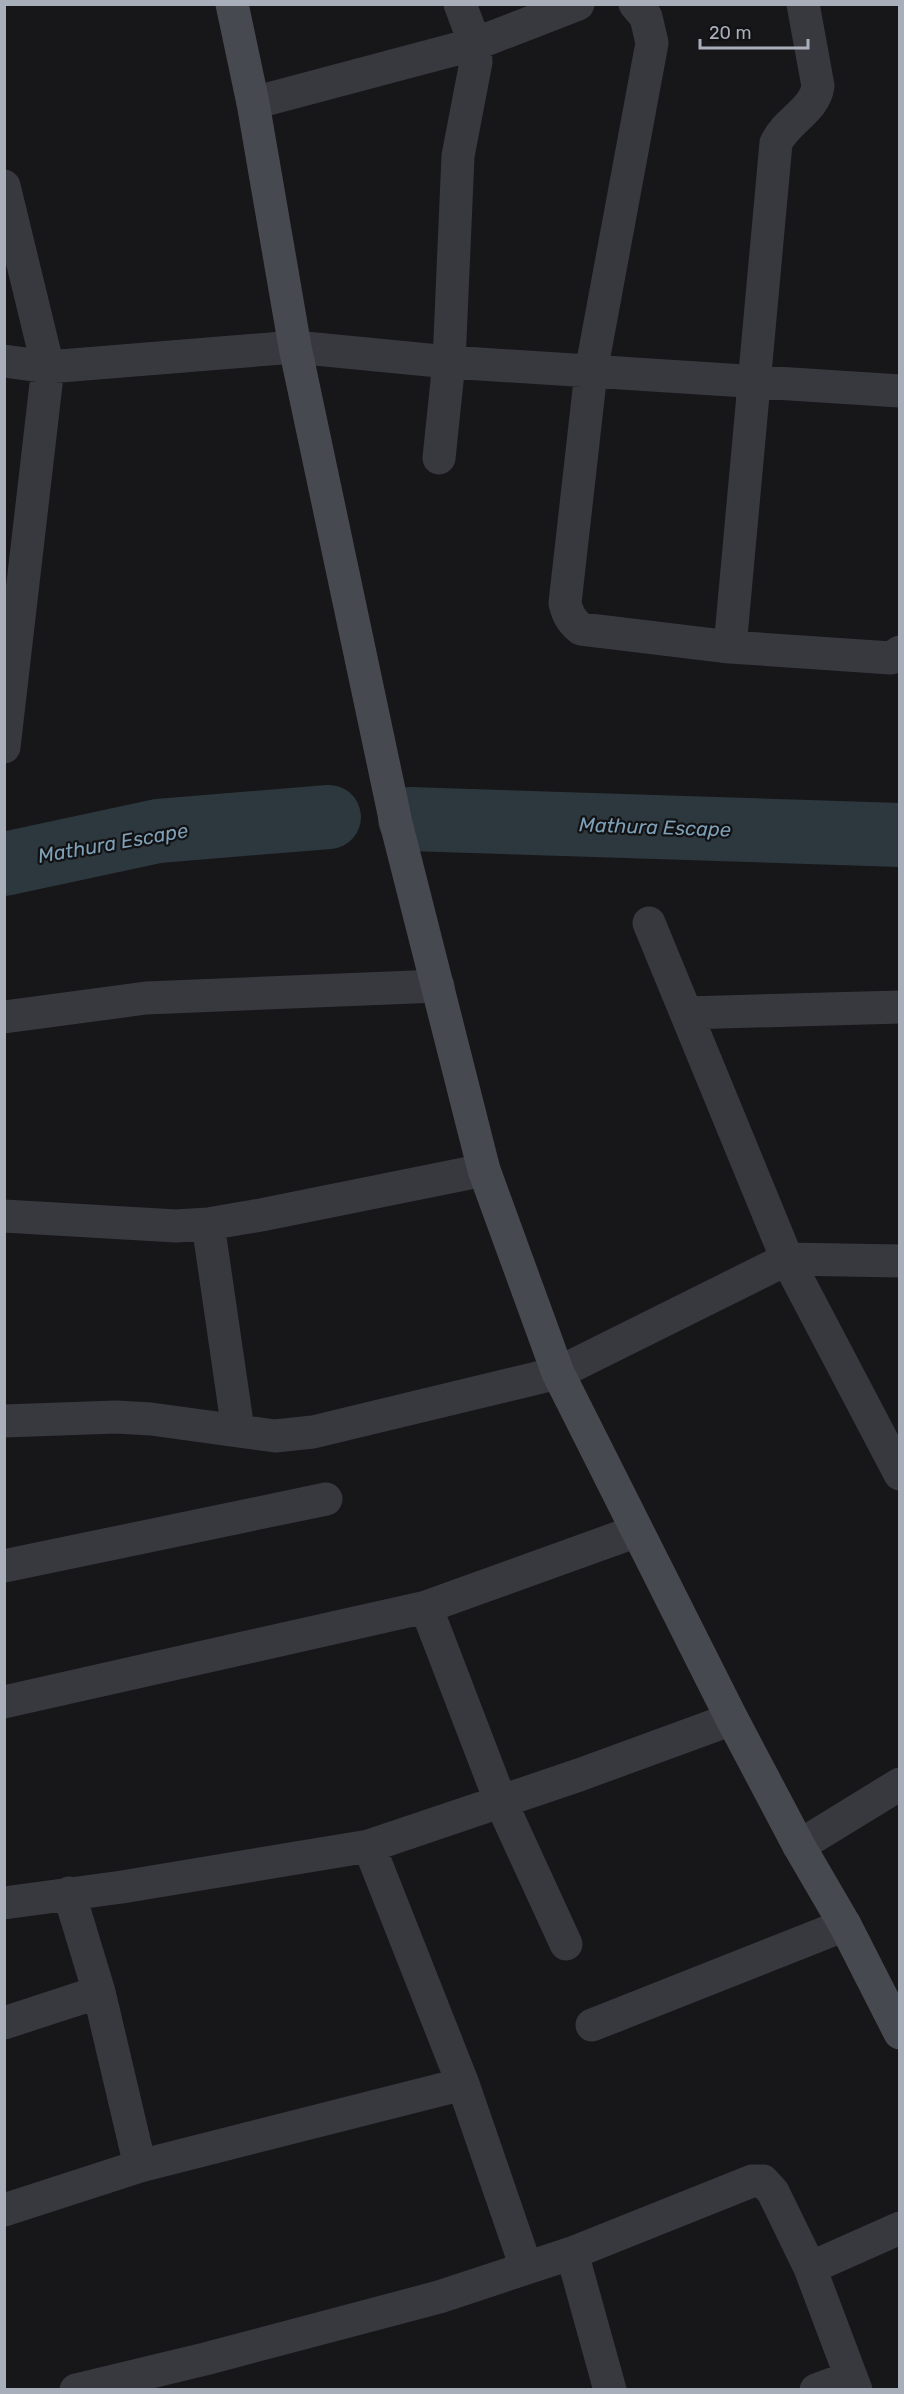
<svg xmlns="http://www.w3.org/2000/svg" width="904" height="2394" font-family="Rubik,sans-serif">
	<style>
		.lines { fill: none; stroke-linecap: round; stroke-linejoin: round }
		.river { stroke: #2c383e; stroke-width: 64 }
		.street { stroke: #38393f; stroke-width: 33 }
		.secondary { stroke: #46494f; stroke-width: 33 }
		.labels { text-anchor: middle; stroke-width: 4.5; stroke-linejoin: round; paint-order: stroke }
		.water-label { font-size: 20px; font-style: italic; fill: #7ea0b7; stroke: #121214 }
	</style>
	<rect width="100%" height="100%" fill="#171719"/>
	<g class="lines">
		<!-- river -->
		<path class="river" d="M410 819 900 835
			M4 864 158 831 329 817"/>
		<!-- street -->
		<path class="street" d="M635 4 646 17 652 43 591 372 565 603C568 615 571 621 581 629L730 647 891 658 900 652
			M253 103 475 44 578 4
			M4 186 48 367 4 747
			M4 361 48 367 295 347 449 362 900 391
			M439 458 449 362 458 156 476 62 475 44 460 4
			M730 647 776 143C786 121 815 110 818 86L803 4
			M649 923 787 1259 900 1474
			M686 1013 900 1007
			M4 1017 146 998 438 986
			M4 1216 176 1226 208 1224 261 1215 484 1170
			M208 1224 238 1430
			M4 1421 116 1417 151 1419 275 1436 313 1432 558 1373 787 1259 900 1261
			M4 1566 326 1499
			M426 1607 500 1800 566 1944
			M4 1702 426 1607 637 1531
			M369 1846 463 2084 526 2267
			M799 1846 900 1784
			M69 1893 99 1992 140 2166
			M4 1903 122 1887 369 1846 579 1775 732 1719
			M4 2023 99 1992
			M592 2025 845 1925
			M4 2210 140 2166 463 2084
			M572 2253 610 2390
			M810 2268 900 2228
			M76 2390 205 2359 439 2297 572 2253 752 2181H763L773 2192 810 2268 856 2390
			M816 2390 851 2377"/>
		<!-- secondary -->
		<path class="secondary" d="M232 4 253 103 295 347 396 823 484 1170 558 1373 732 1719 799 1846 845 1925 900 2033"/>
	</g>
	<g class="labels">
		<!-- water labels -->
		<g class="water-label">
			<text transform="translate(655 827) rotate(2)" y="7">Mathura Escape</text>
			<text transform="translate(113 843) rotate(-10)" y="7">Mathura Escape</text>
		</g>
	</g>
	<!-- border -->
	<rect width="904" height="2394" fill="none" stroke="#a9afba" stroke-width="12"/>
	<!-- scale -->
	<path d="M700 39v9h108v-9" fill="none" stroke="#a9afba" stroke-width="3"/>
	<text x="709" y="39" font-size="18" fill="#a9afba" stroke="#121214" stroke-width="4.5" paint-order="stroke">20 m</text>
</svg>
